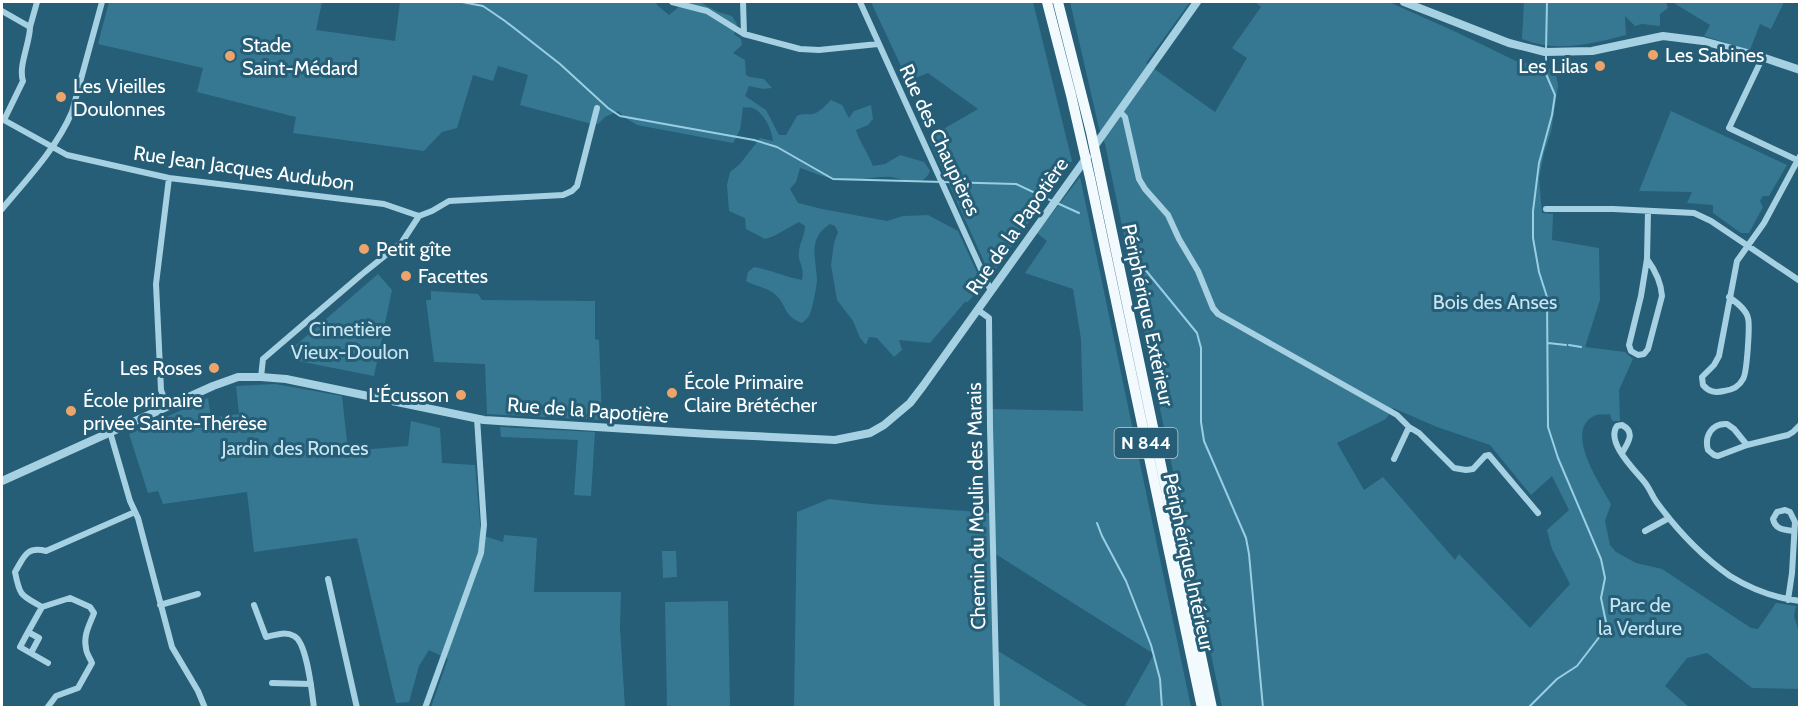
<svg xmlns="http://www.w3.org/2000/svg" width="1801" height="709" font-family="Cabin,sans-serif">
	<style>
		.green { fill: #367892; fill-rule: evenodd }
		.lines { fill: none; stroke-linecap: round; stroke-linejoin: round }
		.stream { stroke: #9acfe3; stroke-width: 2 }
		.minor { stroke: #a6d1e2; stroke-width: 6 }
		.tertiary { stroke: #a6d1e2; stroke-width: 8 }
		.trunk { stroke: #f2fafe; stroke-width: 10 }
		.poi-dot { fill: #eca46a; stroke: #255e76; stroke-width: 2 }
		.labels { text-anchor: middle; stroke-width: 6; stroke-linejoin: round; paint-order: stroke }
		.shield { fill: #255e76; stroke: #becfd6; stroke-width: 1.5 }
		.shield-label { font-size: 18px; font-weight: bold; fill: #fff }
		.poi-label { font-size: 20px; fill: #fff; stroke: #255e76; text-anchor: start }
		.street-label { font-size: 20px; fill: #fff; stroke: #255e76 }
		.park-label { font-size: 20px; fill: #c8e6f2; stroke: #255e76 }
	</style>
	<rect width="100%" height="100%" fill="#255e76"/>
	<!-- green -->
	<path class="green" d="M109 2H322L316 30 395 41 400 2H656L657 5 669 15 685 2H700L718 12 732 16 737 24 734 34 741 39 742 45 733 53 745 60 746 75 750 77 764 79 772 88 763 89 749 86 745 96 766 110 779 135H786L797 116C803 113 807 115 813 114 820 112 826 105 831 100L842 105 849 118 854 111 871 105 873 119 868 125 856 130C860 143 868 153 873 166L885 164 900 155 924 162 930 171C928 175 926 179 920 181 911 184 902 179 892 177 875 175 858 182 841 180 827 179 813 172 800 168L796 182 790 189 798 203 822 209 887 221 903 216 928 215 958 231 980 279 981 286 968 302H965L930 343 899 340 902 350 894 357 877 338 869 337 866 345 860 338 853 321 837 300 831 265 834 243 838 232 835 226 830 224C807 239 816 257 817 280 817 285 812 312 809 316 807 319 804 321 802 323 783 316 788 307 776 295 767 287 756 287 746 281L748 272 754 267C771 270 786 277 802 280 805 267 797 261 799 251 800 242 805 235 805 226L799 222 774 236 765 239 746 229 745 218 729 211 727 185 730 172 740 164 760 138 773 141C772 130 764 113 753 108 750 107 746 108 743 107L740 130 733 143 637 125 627 119 618 111 605 117 598 124H592L520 105 528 75 498 66 493 81 473 75 457 128 442 132 424 151 293 133 296 117 197 92 203 68 98 44Z
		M871 2H1033L1072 161 996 269 987 268 928 138 978 109 928 73 908 81Z
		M1070 2H1190L1146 63 1215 112 1247 58 1232 48 1261 7 1255 2H1389L1456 32 1516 61 1555 70 1558 86 1551 132 1544 153 1539 178 1542 213 1553 214 1552 240 1599 248 1600 300 1585 347 1625 352 1633 359 1619 390 1620 421H1612L1610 414C1606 415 1600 414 1596 415 1562 429 1600 484 1611 504L1605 521 1610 545 1616 552 1636 563 1662 569 1751 628 1758 629 1776 603 1796 606 1794 616 1799 633V689L1752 688 1707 653 1687 658 1665 686 1689 707H1222L1105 144 1099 128ZM1393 408 1437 427 1490 445 1531 495 1552 476 1569 510 1547 530 1552 549 1570 584 1530 628 1459 554 1455 560 1383 477 1364 490 1337 443 1386 419Z
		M1524 2H1666L1668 8 1660 14V26L1642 24 1635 26 1625 16 1626 35C1591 44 1557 53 1522 39Z
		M1672 2H1784L1771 29 1760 24 1750 50 1704 36 1710 25Z
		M1671 111 1787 165 1769 196H1763L1760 201 1763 207 1749 233H1741L1713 213V205L1687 203 1692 192 1639 191Z
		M1080 177 1191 707H1124L1154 654 994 553 995 649 1089 707 794 708 797 512 829 499 871 504 992 513 990 409 1083 411 1081 339 1073 289 1025 273 1047 241 1037 233Z
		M378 274 392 290 374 376 293 360 289 351Z
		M431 291 478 294 482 300 595 301V339L599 340 602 420 487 414 485 364 434 362 426 300H431Z
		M275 384 342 396 348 451 408 446 411 421 440 428 442 463 475 465 481 535 503 542 504 535 537 538 534 592H621L620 628 625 707H431L448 659 429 650 419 666 409 702 396 703 357 538 254 552 247 492 163 504 158 491 148 493 129 434 208 398 211 418 239 414 236 386Z
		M500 427 595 432 591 496 574 495 578 440 501 437Z
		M676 551 677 577 663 578 662 551Z
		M728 601 730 707H667L665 602Z"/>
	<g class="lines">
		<!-- stream -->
		<path class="stream" d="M462 2 483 6 505 21 560 64 608 108 620 116 754 140 777 147 833 179 1016 184 1052 201
			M1546 50 1547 2
			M1057 203 1079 213
			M1130 251 1197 333 1201 348V422L1204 441 1246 538 1249 554 1263 708
			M1548 343 1566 345
			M1569 345 1581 347
			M1097 523 1102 536 1126 581 1151 645 1160 679 1162 708
			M1528 708 1557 679 1577 666 1607 627 1601 598 1605 578 1601 559 1558 458 1548 427 1547 297 1539 272 1533 238V211L1539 163 1552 115 1555 95 1546 74V55"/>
		<!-- minor -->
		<path class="minor" d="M672 2 707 11 744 34 800 49 819 50 878 44
			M743 2 744 34
			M860 2 991 291
			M2 11 30 27C30 43 18 66 23 81L4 120
			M30 27 37 2
			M1759 65 1729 128 1797 160
			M1119 111 1125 117 1139 179 1145 189 1168 215 1179 239 1198 271 1213 308 1218 314 1397 415 1409 427 1419 433 1454 468 1466 470 1473 469 1485 456 1489 455 1538 513
			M2 119 67 155 169 178 384 204 419 216
			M2 209C27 179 56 149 72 112L102 2
			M1546 209H1613L1694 213 1711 221 1800 281
			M419 216 432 211 449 201 563 195 572 191 577 186 597 108
			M1647 259C1655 270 1661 281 1662 296L1648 349 1644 354 1638 355 1631 351 1629 345 1641 296 1647 259 1648 211
			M1729 297C1736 302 1746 309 1748 318 1750 325 1747 373 1743 379 1739 387 1732 390 1724 391 1715 393 1709 392 1703 385L1702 377 1714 365 1719 356 1737 261 1764 223 1800 156
			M978 310 989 318 990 427 997 708
			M261 377 263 359 361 275 402 242 419 216
			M167 406 161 390 156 284 169 178
			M110 432 130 501 138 518 172 647 198 691 205 708
			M1747 445 1734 429 1727 424C1712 423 1704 436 1708 450L1714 455 1718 456 1747 445 1788 435 1793 432 1800 425
			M1622 453C1628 443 1636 432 1622 425L1617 426C1605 443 1637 472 1646 484 1651 491 1653 498 1658 504 1678 531 1703 557 1730 576 1751 589 1775 598 1800 601
			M1394 459 1409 427
			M1645 531 1669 518
			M328 579 357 708
			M1788 600 1792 573 1795 522 1790 512 1785 510 1777 512 1773 519C1775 530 1785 530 1794 531
			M160 605 198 594
			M254 605 266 637C275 635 285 631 294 636 307 642 312 693 314 708
			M28 632 42 607
			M31 653 39 638 28 632 20 647 48 663
			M272 683 311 684
			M47 708 56 696 78 688 92 663C90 658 86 653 86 648 83 635 90 624 94 613L90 607 70 598 42 607C21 595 20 597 15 572 24 557 26 546 46 551L135 512
			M425 708 481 553 484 525 477 418"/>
		<!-- tertiary -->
		<path class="tertiary" d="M1404 2 1509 43 1545 52 1592 51 1663 36 1703 41 1762 57 1800 70
			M1094 147 1197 2
			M2 481 213 386 238 377H261L286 379 484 420 709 434 835 440 870 433 884 425 910 403 923 386 1087 157"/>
		<!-- trunk -->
		<path class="trunk" d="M1047 2 1071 95 1090 178 1202 708
			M1058 2 1091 132 1212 708"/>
	</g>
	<!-- markers -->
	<g class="poi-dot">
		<circle cx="1653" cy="55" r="6"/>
		<circle cx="230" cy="56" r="6"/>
		<circle cx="1600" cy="66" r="6"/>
		<circle cx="61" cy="97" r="6"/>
		<circle cx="364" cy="249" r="6"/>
		<circle cx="406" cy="276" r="6"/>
		<circle cx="214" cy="368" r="6"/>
		<circle cx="672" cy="393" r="6"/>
		<circle cx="461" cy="395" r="6"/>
		<circle cx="71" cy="411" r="6"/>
	</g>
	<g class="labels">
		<!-- shield labels -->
		<rect class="shield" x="1114.5" y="428" width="63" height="30" rx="4.5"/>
		<g class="shield-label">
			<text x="1146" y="449">N 844</text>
		</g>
		<!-- poi labels -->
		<g class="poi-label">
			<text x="242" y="52">Stade<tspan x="242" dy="23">Saint-Médard</tspan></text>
			<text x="1665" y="62">Les Sabines</text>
			<text x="1588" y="73" text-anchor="end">Les Lilas</text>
			<text x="73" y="93">Les Vieilles<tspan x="73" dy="23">Doulonnes</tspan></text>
			<text x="376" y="256">Petit gîte</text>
			<text x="418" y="283">Facettes</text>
			<text x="202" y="375" text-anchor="end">Les Roses</text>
			<text x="684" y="389">École Primaire<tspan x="684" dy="23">Claire Brétécher</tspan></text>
			<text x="449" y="402" text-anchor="end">L'Écusson</text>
			<text x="83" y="407">École primaire<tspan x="83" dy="23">privée Sainte-Thérèse</tspan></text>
		</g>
		<!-- street labels -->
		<g class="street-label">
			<text transform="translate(940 140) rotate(65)" y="7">Rue des Chaupières</text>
			<text transform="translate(244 168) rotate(8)" y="7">Rue Jean Jacques Audubon</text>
			<text transform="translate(1017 226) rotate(-55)" y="7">Rue de la Papotière</text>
			<text transform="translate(1148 315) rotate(78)" y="7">Périphérique Extérieur</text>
			<text transform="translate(588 410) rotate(4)" y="7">Rue de la Papotière</text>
			<text transform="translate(976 506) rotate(-91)" y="7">Chemin du Moulin des Marais</text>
			<text transform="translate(1189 562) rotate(78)" y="7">Périphérique Intérieur</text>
		</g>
		<!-- park labels -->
		<g class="park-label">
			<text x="1495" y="309">Bois des Anses</text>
			<text x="350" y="336">Cimetière<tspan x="350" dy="23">Vieux-Doulon</tspan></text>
			<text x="295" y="455">Jardin des Ronces</text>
			<text x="1640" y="612">Parc de<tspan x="1640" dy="23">la Verdure</tspan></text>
		</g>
	</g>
	<!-- border -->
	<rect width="1801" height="709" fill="none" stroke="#ffffff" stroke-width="6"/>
</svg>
